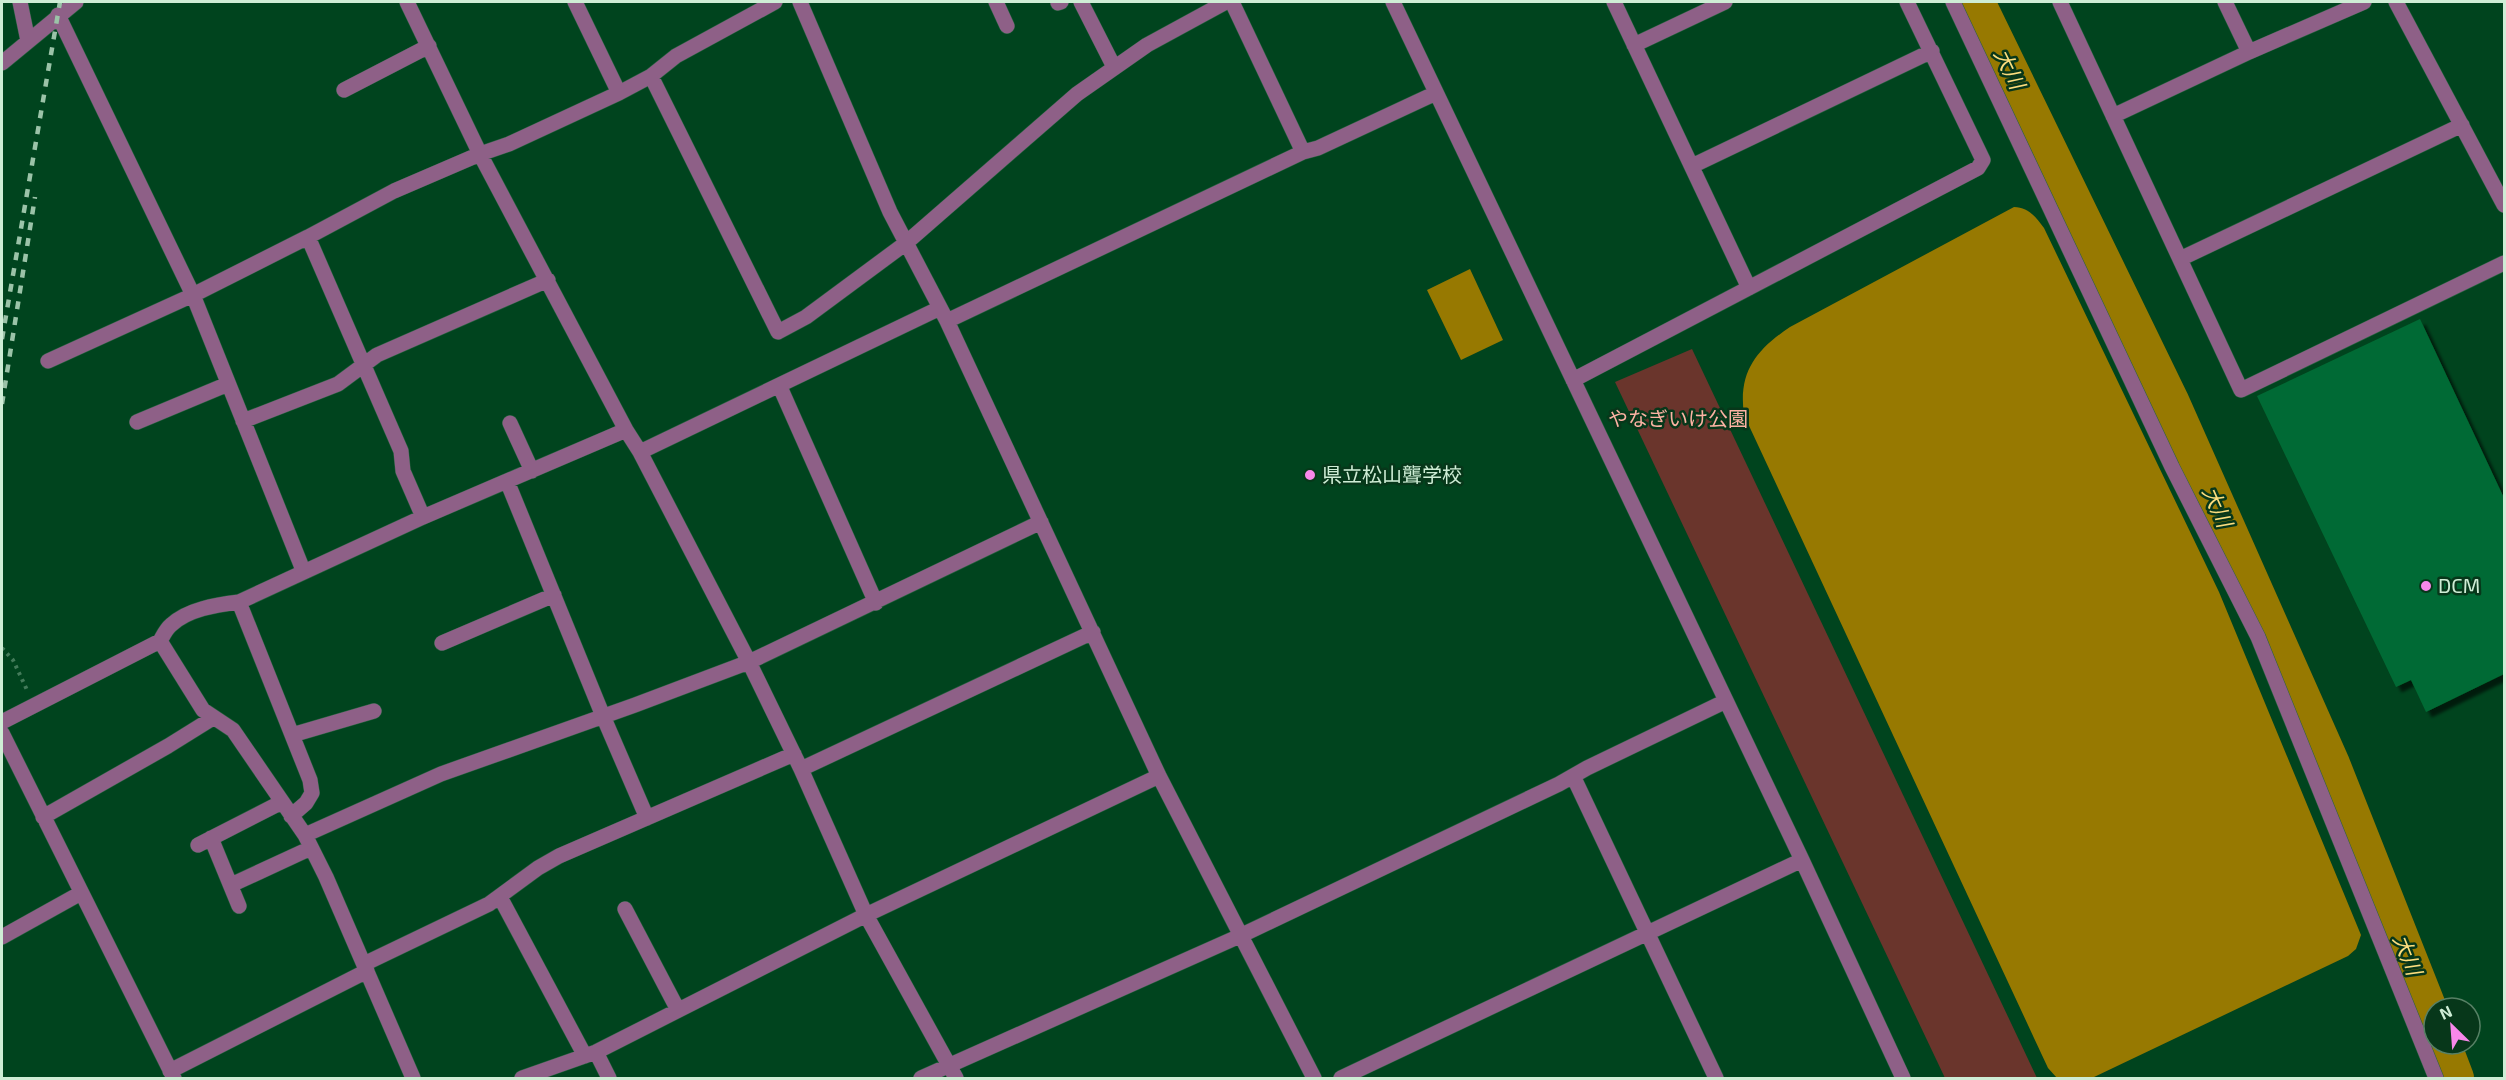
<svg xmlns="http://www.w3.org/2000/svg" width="2506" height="1080" font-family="'Exo 2','Noto Sans JP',sans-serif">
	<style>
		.green { fill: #6a352c }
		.water { fill: #977901 }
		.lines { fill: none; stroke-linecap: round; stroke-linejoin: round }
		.river { stroke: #977901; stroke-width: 38 }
		.building { fill: #066b34; filter: url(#shadow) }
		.minor-casing { stroke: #25623f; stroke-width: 16 }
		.path { stroke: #437b5a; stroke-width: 4; stroke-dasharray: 3 4.5; stroke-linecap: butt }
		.minor { stroke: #8e6087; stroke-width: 15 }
		.rail { stroke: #9bc3a8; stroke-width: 4.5; stroke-dasharray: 8 8; stroke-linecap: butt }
		.poi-dot { fill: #f888ea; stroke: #07371a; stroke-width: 2 }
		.labels { text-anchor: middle; stroke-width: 5; stroke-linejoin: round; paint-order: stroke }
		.park-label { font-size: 20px; fill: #fcb2a3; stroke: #07371a }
		.poi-label { font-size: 20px; fill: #ceedd5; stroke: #07371a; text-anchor: start }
		.water-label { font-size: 21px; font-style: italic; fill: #fcdd7e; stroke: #07371a }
	</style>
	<defs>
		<filter id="shadow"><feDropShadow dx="5.5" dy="5.5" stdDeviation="1.5" flood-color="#0009"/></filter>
	</defs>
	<rect width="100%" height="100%" fill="#00441e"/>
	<!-- green -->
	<path class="green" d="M1692 349 2037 1078H1945L1615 382Z"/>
	<!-- water -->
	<path class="water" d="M2014 207C2028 207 2036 217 2044 228L2219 592 2361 935 2356 949 2348 956 2092 1078H2057L2048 1068 1744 415C1738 372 1756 350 1790 327Z
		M1470 269 1503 340 1461 360 1427 290Z"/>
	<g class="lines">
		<!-- river -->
		<path class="river" d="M1976 2 2170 401 2331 764 2434 1024
			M2442 1044 2455 1078"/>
	</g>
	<!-- building -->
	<path class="building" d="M2420 319 2504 498V674L2426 712 2411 680 2396 687 2257 396Z"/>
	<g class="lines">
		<defs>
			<path id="minor" d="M20 2 28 41
				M407 2 480 154 626 430 640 452 749 662 801 769 866 915 956 1078
				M575 2 619 93
				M800 2 890 212 947 321 1159 776 1314 1078
				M996 2 1007 26
				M1081 2 1114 67
				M1232 2 1303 152
				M1393 2 1802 860 1903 1078
				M1614 2 1749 288
				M1953 2 2172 467 2258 637 2436 1078
				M2060 2 2241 390 2504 263
				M2225 2 2249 52
				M2396 2 2504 205
				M1058 3 1061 2
				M58 15 193 295 303 570
				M1634 45 1725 2
				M2 63 76 2
				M651 76 778 332 806 317 906 243 1077 94 1147 45 1226 2
				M344 90 429 46
				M2113 116 2249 52 2364 2
				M1692 166 1932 51
				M2180 259 2462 125
				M947 321 1303 152 1318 148 1436 93
				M48 361 193 295 308 237
				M1573 380 1978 168 1983 160 1907 2
				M780 387 876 603
				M243 421 338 384 377 355 548 280
				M137 422 228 384
				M510 423 532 471
				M640 452 940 308
				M507 481 603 716 647 818
				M423 517 403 471 401 451 308 237 394 191 480 154 509 144 619 93 651 76 676 56 775 2
				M239 602 310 780 312 793 306 803 291 816
				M160 641 203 710 233 730 305 835 326 877 413 1078
				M442 643 554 595
				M2 722 160 641C163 636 166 629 171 625 188 609 216 605 239 602L423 517 626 430
				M2 733 174 1078
				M292 735 374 711
				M801 769 1093 632
				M1573 776 1716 1078
				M43 817 168 746 213 718
				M305 835 441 774 635 705 749 662 1041 522
				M211 838 239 906
				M198 845 282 802
				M231 885 311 848
				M500 897 585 1056
				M625 909 678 1010
				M2 937 81 893
				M364 964 489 904 538 868 559 856 794 754
				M596 1052 609 1078
				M170 1071 367 971
				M522 1078 596 1052 866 915 1159 776
				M921 1078 1242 935 1559 784 1587 768 1726 701
				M1341 1078 1802 860"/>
		</defs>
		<!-- minor casing -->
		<use href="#minor" class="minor-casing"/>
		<!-- path -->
		<path class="path" d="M2 648 13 660 27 690"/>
		<!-- minor -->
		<use href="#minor" class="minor"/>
		<!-- rail -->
		<path class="rail" d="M2 339 60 2
			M2 404 35 197"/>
	</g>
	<!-- markers -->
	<g class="poi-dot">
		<circle cx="1310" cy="475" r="6"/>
		<circle cx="2426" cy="586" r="6"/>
	</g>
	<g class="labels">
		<!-- park labels -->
		<g class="park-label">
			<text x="1678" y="426">やなぎいけ公園</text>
		</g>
		<!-- poi labels -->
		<g class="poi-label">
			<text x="1322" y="482">県立松山聾学校</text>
			<text x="2438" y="593">DCM</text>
		</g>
		<!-- water labels -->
		<g class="water-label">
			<text transform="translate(2009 69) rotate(64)" y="7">大川</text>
			<text transform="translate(2217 507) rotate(66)" y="7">大川</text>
			<text transform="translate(2407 955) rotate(68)" y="7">大川</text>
		</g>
	</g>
	<!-- border -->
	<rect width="2506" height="1080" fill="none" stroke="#ceedd5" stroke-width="6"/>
	<!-- north arrow -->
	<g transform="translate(2452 1026) rotate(335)"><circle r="28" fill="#07371a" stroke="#578065" stroke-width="1.5"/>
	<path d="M0-4.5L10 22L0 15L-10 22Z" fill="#f888ea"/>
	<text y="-9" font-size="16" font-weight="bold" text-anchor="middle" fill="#ceedd5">N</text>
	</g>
</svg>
